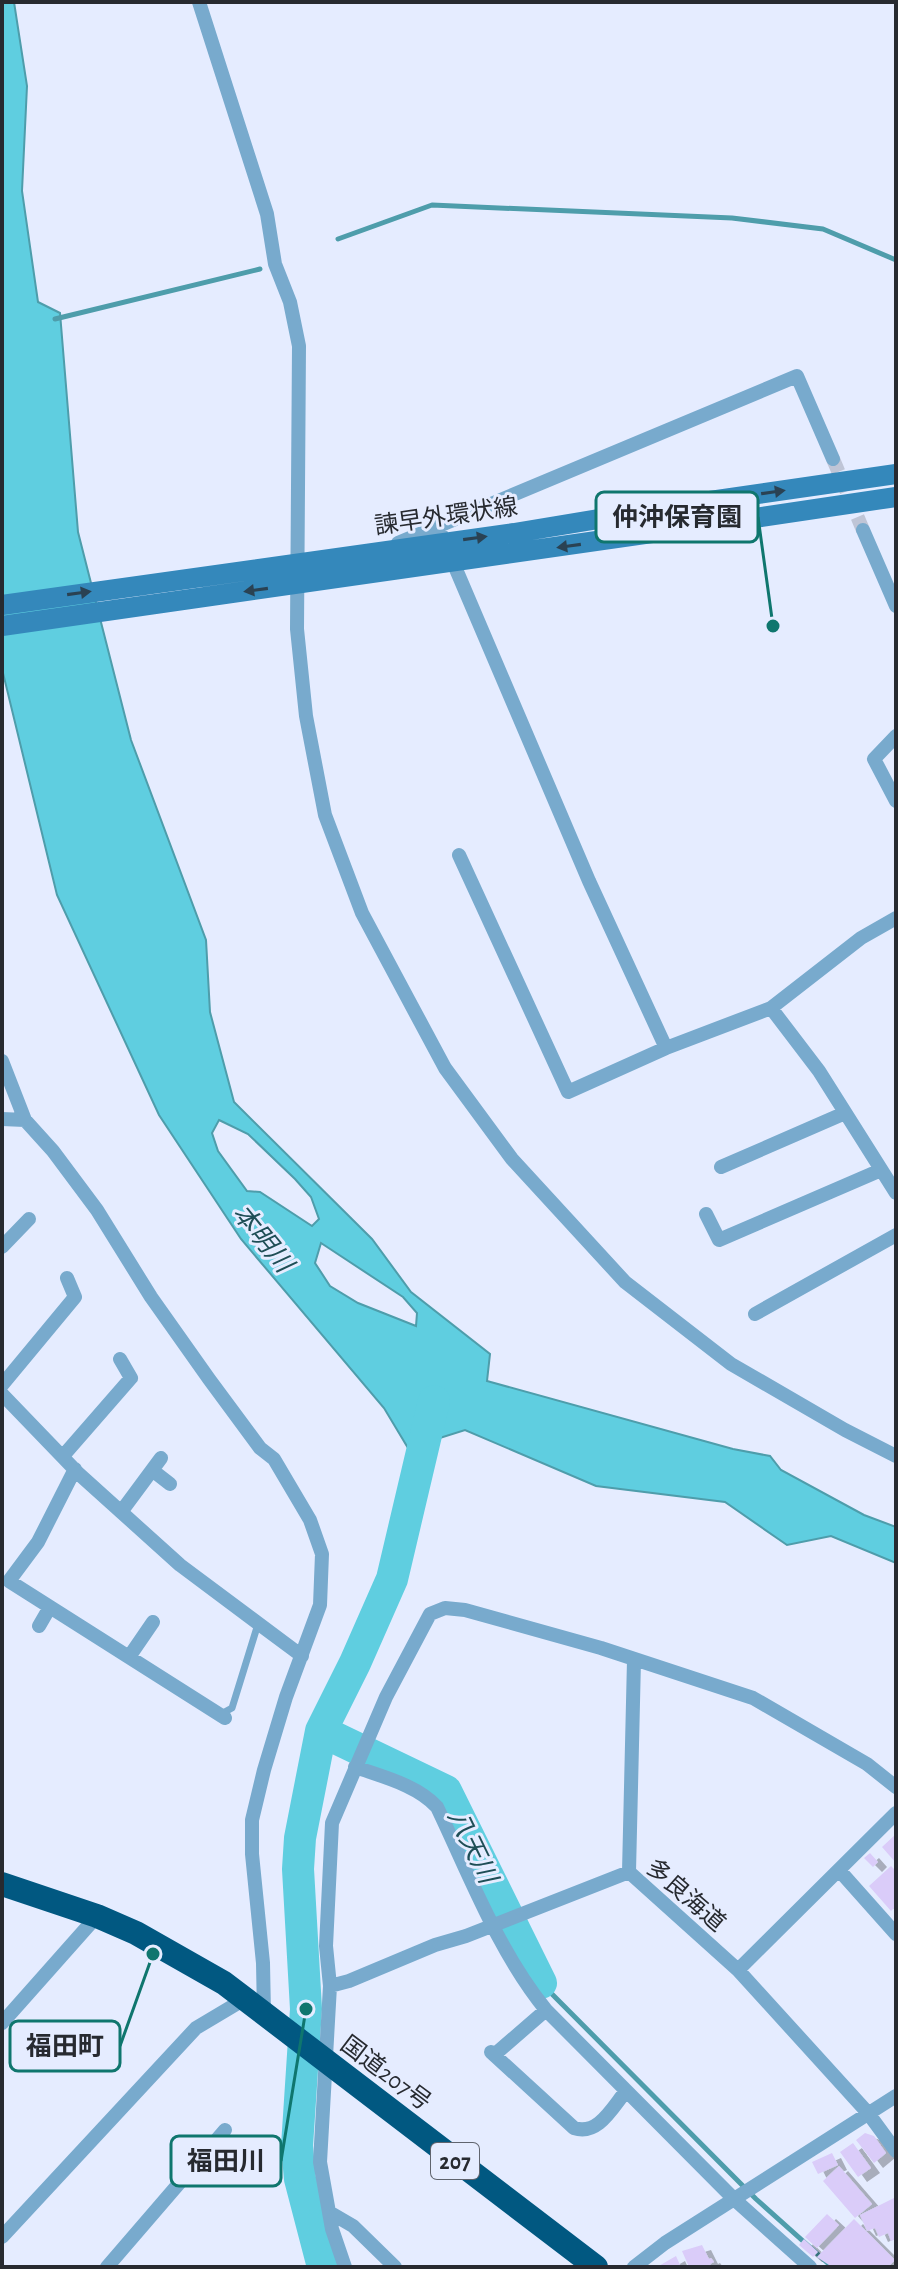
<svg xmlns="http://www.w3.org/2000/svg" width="898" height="2269" font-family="'Alegreya Sans','Noto Sans JP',sans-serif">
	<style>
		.water { fill: #5fcee0; stroke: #4e9dab; stroke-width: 2; fill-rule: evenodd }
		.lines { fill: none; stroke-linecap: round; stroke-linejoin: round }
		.stream { stroke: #4e9dab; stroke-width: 5 }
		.river { stroke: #5fcee0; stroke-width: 32 }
		.building { fill: #daccf9; filter: url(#shadow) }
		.street-tunnel { stroke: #bfc5d6; stroke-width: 14; stroke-dasharray: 14 7; stroke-linecap: butt }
		.lane { stroke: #78aacd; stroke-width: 7 }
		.street { stroke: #78aacd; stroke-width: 14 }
		.secondary { stroke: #3488bb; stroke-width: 20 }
		.highway { stroke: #015881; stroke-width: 24 }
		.secondary-bridge { stroke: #3488bb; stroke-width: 20 }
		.oneway { fill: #2a4253 }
		.labels { text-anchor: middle; stroke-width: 6; stroke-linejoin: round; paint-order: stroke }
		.shield { fill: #e5ecff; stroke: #60646e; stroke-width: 2 }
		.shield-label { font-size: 22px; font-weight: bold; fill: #272a30 }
		.street-label { font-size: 24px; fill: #272a30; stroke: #e5ecff }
		.water-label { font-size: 26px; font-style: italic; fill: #1e4e56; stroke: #e5ecff }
		.leader { fill: none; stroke: #0f766e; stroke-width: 3 }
		.callout-dot { fill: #0f766e; stroke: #e5ecff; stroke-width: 3 }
		.callout { fill: #e5ecff; stroke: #0f766e; stroke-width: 3 }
		.callout-label { font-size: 26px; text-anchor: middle; font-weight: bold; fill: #272a30 }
	</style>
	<defs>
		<filter id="shadow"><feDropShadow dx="9" dy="5" stdDeviation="0" flood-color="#0004"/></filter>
	</defs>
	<rect width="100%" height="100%" fill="#e5ecff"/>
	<!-- water -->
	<path class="water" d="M2 2H14L27 86 22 191 38 302 60 313 78 532 131 740 206 940 210 1012 234 1102 372 1239 411 1292 490 1354 487 1381 733 1449 770 1456 781 1470 864 1515 896 1527V1563L831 1536 787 1545 725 1502 596 1486 465 1430 408 1448 384 1408 241 1239 159 1115 57 895 2 669ZM219 1120 248 1134 295 1179 311 1197 319 1219 312 1226 260 1192 247 1191 218 1151 212 1133ZM321 1243 403 1297 417 1313 416 1326 358 1303 330 1286 315 1263Z"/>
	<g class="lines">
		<!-- stream -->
		<path class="stream" d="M338 239 432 205 732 218 823 229 896 260
			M55 319 260 269
			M541 1983 756 2199 832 2267"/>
		<!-- river -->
		<path class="river" d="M321 1731 446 1791 541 1983
			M323 2267 300 2179 297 2146 306 2009 298 1869 300 1838 321 1731 355 1663 392 1579 434 1401"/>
	</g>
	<!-- building -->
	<path class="building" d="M896 1834V1863L882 1847Z
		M870 1853 878 1862 873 1867 864 1858Z
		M891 1866 896 1871V1906L891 1911 869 1886Z
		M865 2133 874 2136 886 2153 874 2163 856 2140Z
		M853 2143 871 2168 858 2177 840 2152Z
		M832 2153 838 2165 818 2174 812 2162Z
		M839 2166 872 2204 855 2218 823 2181Z
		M896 2197V2239L891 2241 888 2233 879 2237 875 2228 867 2231 860 2215Z
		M827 2214 839 2225 817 2248 805 2237Z
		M854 2219 895 2260 888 2267H832L817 2257Z
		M804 2239 818 2252 813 2257 799 2245Z
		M702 2245 709 2259 711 2258 714 2262 710 2264 712 2267H689L682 2251Z
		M676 2256 681 2267H657Z"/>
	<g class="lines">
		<!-- street-tunnel -->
		<path class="street-tunnel" d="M833 459 863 530"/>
		<!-- lane -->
		<path class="lane" d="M221 1714 232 1708 258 1624"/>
		<!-- street -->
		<path class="street" d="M199 2 267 214 275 264 290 302 299 346 297 629 306 716 325 815 362 913 408 999 445 1068 512 1159 625 1282 731 1364 845 1430 896 1456
			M438 527 589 881 666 1048
			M863 530 896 606
			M398 543 797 376 833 459
			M896 736 874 759 896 801
			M459 855 568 1092 666 1048 771 1008 861 938 896 918
			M771 1008 819 1071 896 1193
			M2 1061 25 1120 53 1151 97 1210 151 1297 209 1379 260 1448 274 1459 310 1520 322 1554 320 1605 286 1697 264 1770 252 1820V1854L263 1963 264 2014
			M2 1119 25 1120
			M721 1167 845 1113
			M706 1214 719 1240 881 1170
			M2 1247 29 1219
			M755 1314 896 1235
			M2 1385 75 1297 67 1278
			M2 1394 79 1474 180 1565 302 1656
			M63 1456 131 1378 120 1359
			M75 1469 38 1542 9 1581 225 1718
			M152 1470 170 1484
			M121 1512 161 1458
			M39 1626 50 1607
			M129 1657 153 1622
			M355 1767C383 1777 417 1785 437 1807 470 1876 498 1951 546 2010L734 2199 810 2267
			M839 1870 896 1934
			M629 1872 634 1660
			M738 1970 896 1813
			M330 1986 349 1981 435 1945 466 1936 629 1872 738 1970 868 2113 896 2151
			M2 2023 97 1916
			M491 2052 574 2128C598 2136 612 2108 626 2091
			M494 2055 546 2010
			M329 2212 353 2226 395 2267
			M2 2237 196 2028 243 2000
			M107 2267 225 2130
			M345 2267 332 2229 320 2162 330 1986 326 1946 332 1823 386 1697 430 1614 445 1608 465 1610 601 1648 753 1698 867 1764 896 1787
			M634 2267 665 2243 896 2096"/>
		<!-- secondary -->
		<path class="secondary" d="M696 503 896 474
			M701 526 896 497"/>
		<!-- highway -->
		<path class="highway" d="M2 1884 97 1916 136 1933 224 1983 596 2267"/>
		<!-- secondary-bridge -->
		<path class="secondary-bridge" d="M2 605 514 533 696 503
			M2 626 701 526"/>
	</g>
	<!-- one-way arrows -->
	<defs><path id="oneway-solid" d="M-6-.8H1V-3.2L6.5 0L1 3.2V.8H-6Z" transform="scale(2)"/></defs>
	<g class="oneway">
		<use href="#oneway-solid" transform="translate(773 492) rotate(-8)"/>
		<use href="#oneway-solid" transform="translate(475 538) rotate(-8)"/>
		<use href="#oneway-solid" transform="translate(569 546) rotate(172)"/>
		<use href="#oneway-solid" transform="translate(256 590) rotate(172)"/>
		<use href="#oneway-solid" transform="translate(79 593) rotate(-8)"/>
	</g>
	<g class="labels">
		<!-- shield labels -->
		<rect class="shield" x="431" y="2143" width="48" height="36" rx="6"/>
		<g class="shield-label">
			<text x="455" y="2169">207</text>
		</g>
		<!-- street labels -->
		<g class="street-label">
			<text transform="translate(446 516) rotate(-8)" y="8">諫早外環状線</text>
			<text transform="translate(686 1895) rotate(41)" y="8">多良海道</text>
			<text transform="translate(386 2073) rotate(37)" y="8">国道207号</text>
		</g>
		<!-- water labels -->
		<g class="water-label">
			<text transform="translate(263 1238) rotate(51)" y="9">本明川</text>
			<text transform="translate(473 1846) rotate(64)" y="9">八天川</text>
		</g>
	</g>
	<!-- callouts -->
	<path class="leader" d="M773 626L758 517M153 1954L120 2046M306 2009L281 2161"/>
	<g class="callout-dot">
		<circle cx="773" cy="626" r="8"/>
		<circle cx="153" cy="1954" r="8"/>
		<circle cx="306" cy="2009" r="8"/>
	</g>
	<g class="callout">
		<rect x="596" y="492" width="162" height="50" rx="8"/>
		<rect x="10" y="2021" width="110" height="50" rx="8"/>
		<rect x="171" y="2136" width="110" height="50" rx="8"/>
	</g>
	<g class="callout-label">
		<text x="677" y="526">仲沖保育園</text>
		<text x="65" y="2055">福田町</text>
		<text x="226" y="2170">福田川</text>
	</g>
	<!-- border -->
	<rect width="898" height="2269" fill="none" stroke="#272a30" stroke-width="8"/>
</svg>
